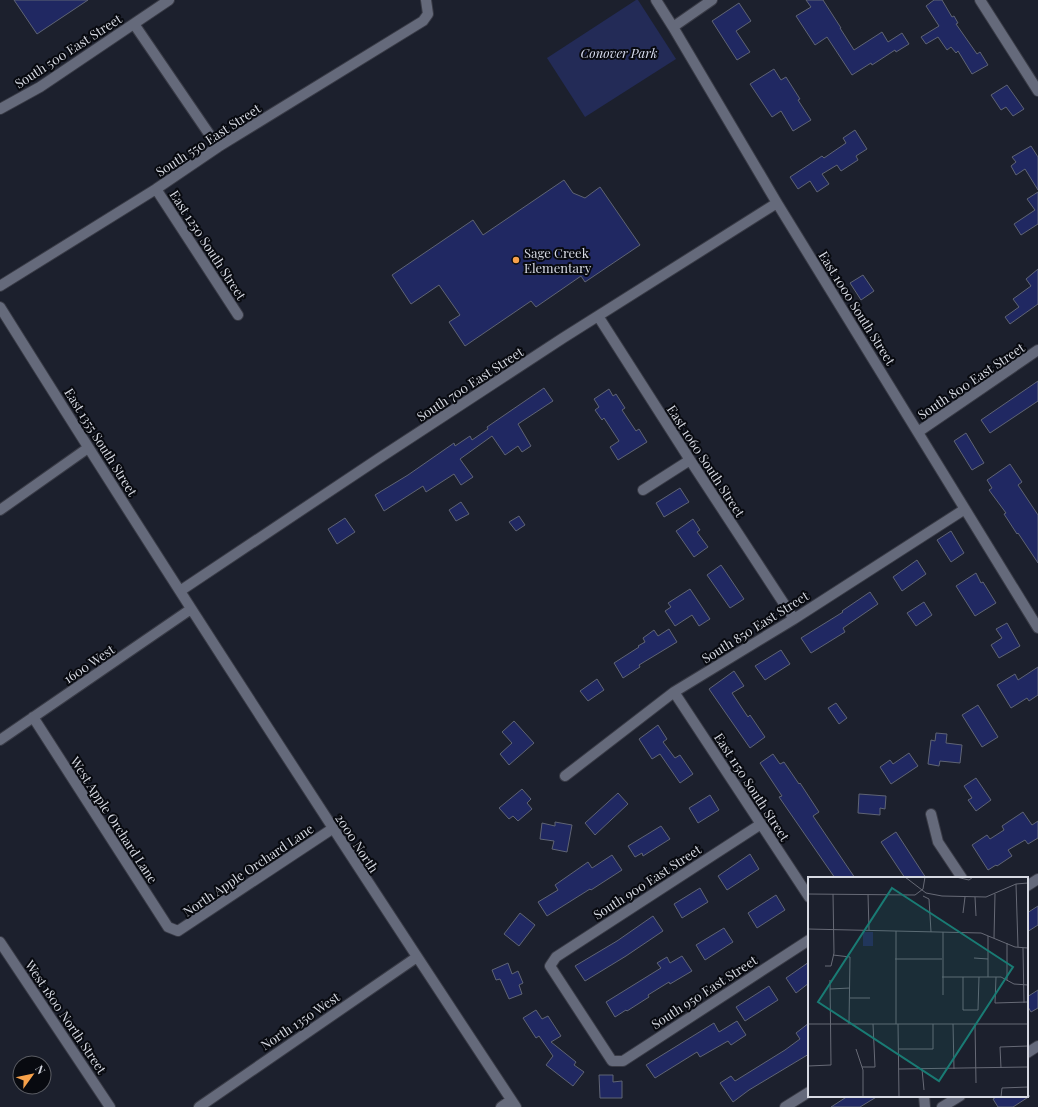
<svg xmlns="http://www.w3.org/2000/svg" width="1038" height="1107" font-family="'Playfair Display',serif">
	<style>
		.green { fill: #232b57 }
		.building { fill: #202862; stroke: #5f6474 }
		.lines { fill: none; stroke-linecap: round; stroke-linejoin: round }
		.minor-casing { stroke: #393b46; stroke-width: 12 }
		.minor { stroke: #656a7b; stroke-width: 10 }
		.poi-dot { fill: #f7a14a; stroke: #080a10; stroke-width: 1.5 }
		.labels { text-anchor: middle; stroke-width: 4; stroke-linejoin: round; paint-order: stroke }
		.street-label { font-size: 13px; fill: #d7dae3; stroke: #080a10 }
		.park-label { font-size: 13px; font-style: italic; fill: #d7dcef; stroke: #080a10 }
		.poi-label { font-size: 13px; fill: #d7dae3; stroke: #080a10; text-anchor: start }
		.inset-road { fill: none; stroke: #676a76; stroke-width: 1 }
		.view { fill: #197b74; fill-opacity: 0.15; stroke: #197b74; stroke-width: 2 }
		.inset-edge { fill: none; stroke: #d7dae3; stroke-width: 2 }
	</style>
	<rect width="100%" height="100%" fill="#1c202d"/>
	<!-- green -->
	<path class="green" d="M636 0H638L676 59 585 117 547 58Z"/>
	<!-- building -->
	<path class="building" d="M14 0H88L37 34Z
		M806 0H823L841 28H840L854 50 882 32 888 42 902 33 909 44 896 52 895 50 872 65 871 63 852 75 827 37 815 45 796 16 811 7Z
		M934 0H942L952 17 954 16 958 23 956 24 977 54 980 52 988 65 972 74 958 51 956 53 951 47 947 50 938 37 926 44 921 37 939 26 926 6Z
		M739 3 751 21 736 31 750 52 737 60 712 21Z
		M774 69 781 80 786 77 800 99 798 100 811 120 793 131 781 111 772 117 750 84Z
		M1007 85 1024 109 1013 116 1006 107 1001 110 991 95Z
		M855 130 867 149 856 156 858 160 841 171 837 165 822 174 829 184 817 192 810 181 798 189 790 177 822 156 824 158 846 143 843 138Z
		M1031 146 1038 157V190L1025 169 1016 175 1011 166 1016 162 1012 157Z
		M564 180 573 193 585 198 600 187 640 245 585 282 581 276 536 307 531 301 465 346 449 322 460 315 439 285 411 304 392 275 473 220 483 235Z
		M1038 192V224L1021 235 1014 224 1035 210 1027 199Z
		M1038 269V304L1010 324 1005 317 1019 307 1013 299 1031 286 1026 279Z
		M863 275 874 291 861 300 850 283Z
		M1038 381V401L990 433 981 420Z
		M544 388 553 401 518 424 531 446 522 452 518 446 505 455 492 436 460 459 473 477 461 485 454 474 426 492 423 486 384 511 375 495 408 475 454 443 455 446 470 436 472 440 488 429 487 427Z
		M609 389 613 396 616 394 625 408 622 410 636 431 639 429 647 442 618 460 610 447 619 441 604 418 602 420 595 410 599 407 594 399Z
		M966 433 984 463 972 470 954 441Z
		M1010 464 1022 482 1018 485 1038 515V563L1018 533 1017 534 1004 514 1006 513 989 490 992 488 987 480Z
		M680 488 689 502 664 517 656 503Z
		M461 502 469 514 456 521 449 510Z
		M519 516 525 525 516 531 509 522Z
		M345 518 355 532 337 544 328 529Z
		M693 519 700 530 697 532 708 547 694 557 676 531Z
		M951 531 964 553 951 562 937 540Z
		M917 560 926 574 902 591 893 577Z
		M721 565 744 599 730 608 707 575Z
		M976 573 981 583 983 582 996 603 975 616 956 586Z
		M690 589 710 619 699 626 692 615 675 626 665 611 671 607 668 603Z
		M870 592 878 604 843 628 845 632 811 653 801 638 843 612 842 611Z
		M924 602 932 615 916 626 907 613Z
		M1007 623 1020 646 999 658 991 645 1002 638 996 629Z
		M669 629 677 642 639 665 640 667 623 678 614 663 639 647 638 646 645 642 643 638 654 630 658 636Z
		M781 650 790 664 765 680 755 666Z
		M1038 667V695L1029 701 1027 698 1011 708 997 685 1015 674 1018 680Z
		M734 671 744 686 732 693 748 717 750 715 765 737 750 748 709 689Z
		M597 679 604 690 588 701 580 691Z
		M836 703 847 718 839 724 828 708Z
		M978 705 998 737 982 747 962 715Z
		M514 721 534 743 509 765 500 754 512 743 502 732Z
		M658 725 667 739 663 742 675 758 680 755 693 774 680 783 660 754 652 759 639 739Z
		M936 733 947 734 946 743 962 745 960 763 940 761 939 766 928 764 931 740 935 741Z
		M909 753 918 766 891 784 880 767 890 760 893 764Z
		M773 754 780 764 784 762 799 784 800 783 819 812 813 816 855 878H835L779 797 782 796 760 763Z
		M976 778 991 800 976 811 968 800 972 798 964 786Z
		M522 789 531 799 527 803 532 809 518 821 513 816 509 819 499 808Z
		M618 793 628 804 595 835 585 823Z
		M859 794 886 796 885 809 880 808V815L858 813Z
		M710 795 719 810 698 823 689 808Z
		M1023 812 1032 825 1038 821V838L1028 844 1025 840 1008 850 1012 856 997 866 996 865 988 870 972 845 987 835 990 839 1004 830 1002 826Z
		M555 822 572 825 567 852 552 849 554 841 540 839 542 823 555 826Z
		M661 826 670 839 643 856 642 853 635 857 628 846Z
		M896 832 926 878H905L881 842Z
		M750 854 759 869 727 890 718 876Z
		M612 855 622 870 591 890 590 889 547 916 538 902 558 890 555 885 588 862 592 868Z
		M700 888 708 902 682 918 674 904Z
		M776 895 785 910 757 928 748 913Z
		M1038 906V925L1027 932V913Z
		M520 913 535 925 519 946 504 934Z
		M653 916 663 931 626 956 585 981 575 966 617 941Z
		M724 928 733 942 705 960 696 945Z
		M682 956 692 971 670 984 669 982 648 995 649 997 627 1011 626 1010 615 1017 606 1002 661 968 657 963 667 957 670 963Z
		M809 962V983L796 993 786 978Z
		M508 963 512 974 518 971 523 983 519 985 522 994 509 999 500 979 496 980 492 970Z
		M769 986 778 1000 745 1021 736 1007Z
		M1038 990V1008L1031 1012 1027 1005V997Z
		M536 1010 542 1019 548 1016 561 1036 551 1042 576 1062 574 1065 584 1072 573 1086 546 1065 553 1056 539 1036 536 1038 523 1018Z
		M737 1021 746 1035 731 1045 728 1041 700 1057 697 1052 655 1078 646 1065 714 1023 719 1032Z
		M809 1023V1054L749 1090 733 1102 720 1083 731 1076 735 1081 785 1050 800 1039 796 1033Z
		M599 1075H613V1082L622 1081V1098H600Z
		M848 1096H878L860 1107H831Z
		M998 1096H1030L1013 1107H998L993 1099Z"/>
	<g class="lines">
		<defs>
			<path id="minor" d="M656 0 673 27 777 203 1038 628
				M980 0 1038 91
				M134 24 218 147
				M673 27 712 0
				M0 109 40 87 169 0
				M156 189 238 315
				M0 286 156 189 218 147 423 21 428 14 426 0
				M0 307C168 576 341 842 516 1107
				M598 316 690 460 794 619
				M918 432 1038 350
				M643 490 690 460
				M0 510 88 448
				M180 591 378 459 563 338 777 203
				M674 692 809 897
				M33 717 168 927 178 931 332 829
				M0 740 191 609
				M565 776 674 692 794 619 965 509
				M931 814 938 842 962 878
				M761 824 556 957 550 966 612 1061H623L809 940
				M1027 886 1038 879
				M0 942 110 1107
				M1027 1053 1038 1046
				M924 1096 925 1107
				M199 1107 417 957
				M501 1107 511 1100
				M785 1107 809 1092
				M942 1107 960 1096"/>
		</defs>
		<!-- minor casing -->
		<use href="#minor" class="minor-casing"/>
		<!-- minor -->
		<use href="#minor" class="minor"/>
	</g>
	<!-- markers -->
	<circle class="poi-dot" cx="516" cy="260" r="4"/>
	<g class="labels">
		<!-- street labels -->
		<g class="street-label">
			<text transform="translate(68 51) rotate(-33)" y="5">South 500 East Street</text>
			<text transform="translate(208 140) rotate(-33)" y="5">South 550 East Street</text>
			<text transform="translate(208 245) rotate(57)" y="5">East 1250 South Street</text>
			<text transform="translate(857 308) rotate(58)" y="5">East 1000 South Street</text>
			<text transform="translate(971 381) rotate(-34)" y="5">South 800 East Street</text>
			<text transform="translate(470 384) rotate(-33)" y="5">South 700 East Street</text>
			<text transform="translate(101 442) rotate(58)" y="5">East 1355 South Street</text>
			<text transform="translate(706 461) rotate(57)" y="5">East 1060 South Street</text>
			<text transform="translate(755 627) rotate(-32)" y="5">South 850 East Street</text>
			<text transform="translate(89 664) rotate(-34)" y="5">1600 West</text>
			<text transform="translate(752 787) rotate(57)" y="5">East 1150 South Street</text>
			<text transform="translate(114 820) rotate(57)" y="5">West Apple Orchard Lane</text>
			<text transform="translate(357 843) rotate(57)" y="5">2000 North</text>
			<text transform="translate(248 870) rotate(-34)" y="5">North Apple Orchard Lane</text>
			<text transform="translate(647 882) rotate(-33)" y="5">South 900 East Street</text>
			<text transform="translate(704 992) rotate(-33)" y="5">South 950 East Street</text>
			<text transform="translate(66 1017) rotate(56)" y="5">West 1800 North Street</text>
			<text transform="translate(300 1021) rotate(-34)" y="5">North 1350 West</text>
		</g>
		<!-- park labels -->
		<g class="park-label">
			<text x="619" y="58">Conover Park</text>
		</g>
		<!-- poi labels -->
		<g class="poi-label">
			<text x="524" y="258">Sage Creek<tspan x="524" dy="15">Elementary</tspan></text>
		</g>
	</g>
	<!-- overview -->
	<g transform="translate(808 877)">
		<rect width="220" height="220" fill="#1c202d"/>
		<path d="M55 55H65V69H55Z" fill="#232b57"/>
		<path class="inset-road" d="M97 0 118 16 134 19 178 20 208 7 220 6M148 0 161 3 165 0M208 7 210 70M0 17 107 18 115 12 117 0M60 17 61 53M115 19 121 22 123 55M167 20 168 39M155 36 157 20M0 52 173 56 207 70 220 71M88 54V147M135 55V118M180 59V100M186 61 187 17M215 71 216 126M25 78 42 80 41 147M166 81 180 82M87 82H134M17 89H23L26 76 25 17M134 100H193L206 107 220 108M155 100V133H170L171 100M188 100 187 126 220 125M199 103V66M22 112 42 111M42 121H62M0 147H220M90 147 91 220M145 147 146 192M167 147 168 206M48 172 55 193V220M91 172H125V147M0 189 23 188 22 103M54 190H67L65 147M193 191 192 170 220 169M91 192 220 190M114 192 116 213M193 220 194 211 220 210"/>
		<path class="view" d="M84 11 205 90 131 204 10 125Z"/>
		<rect width="220" height="220" class="inset-edge"/>
	</g>
	<!-- north arrow -->
	<g transform="translate(32 1075) rotate(57)"><circle r="19" fill="#080a10" stroke="#5b5d64"/>
	<path d="M0-3L7 15L0 10L-7 15Z" fill="#f7a14a"/>
	<text y="-6" font-size="11" font-weight="bold" text-anchor="middle" fill="#d7dae3">N</text>
	</g>
</svg>
